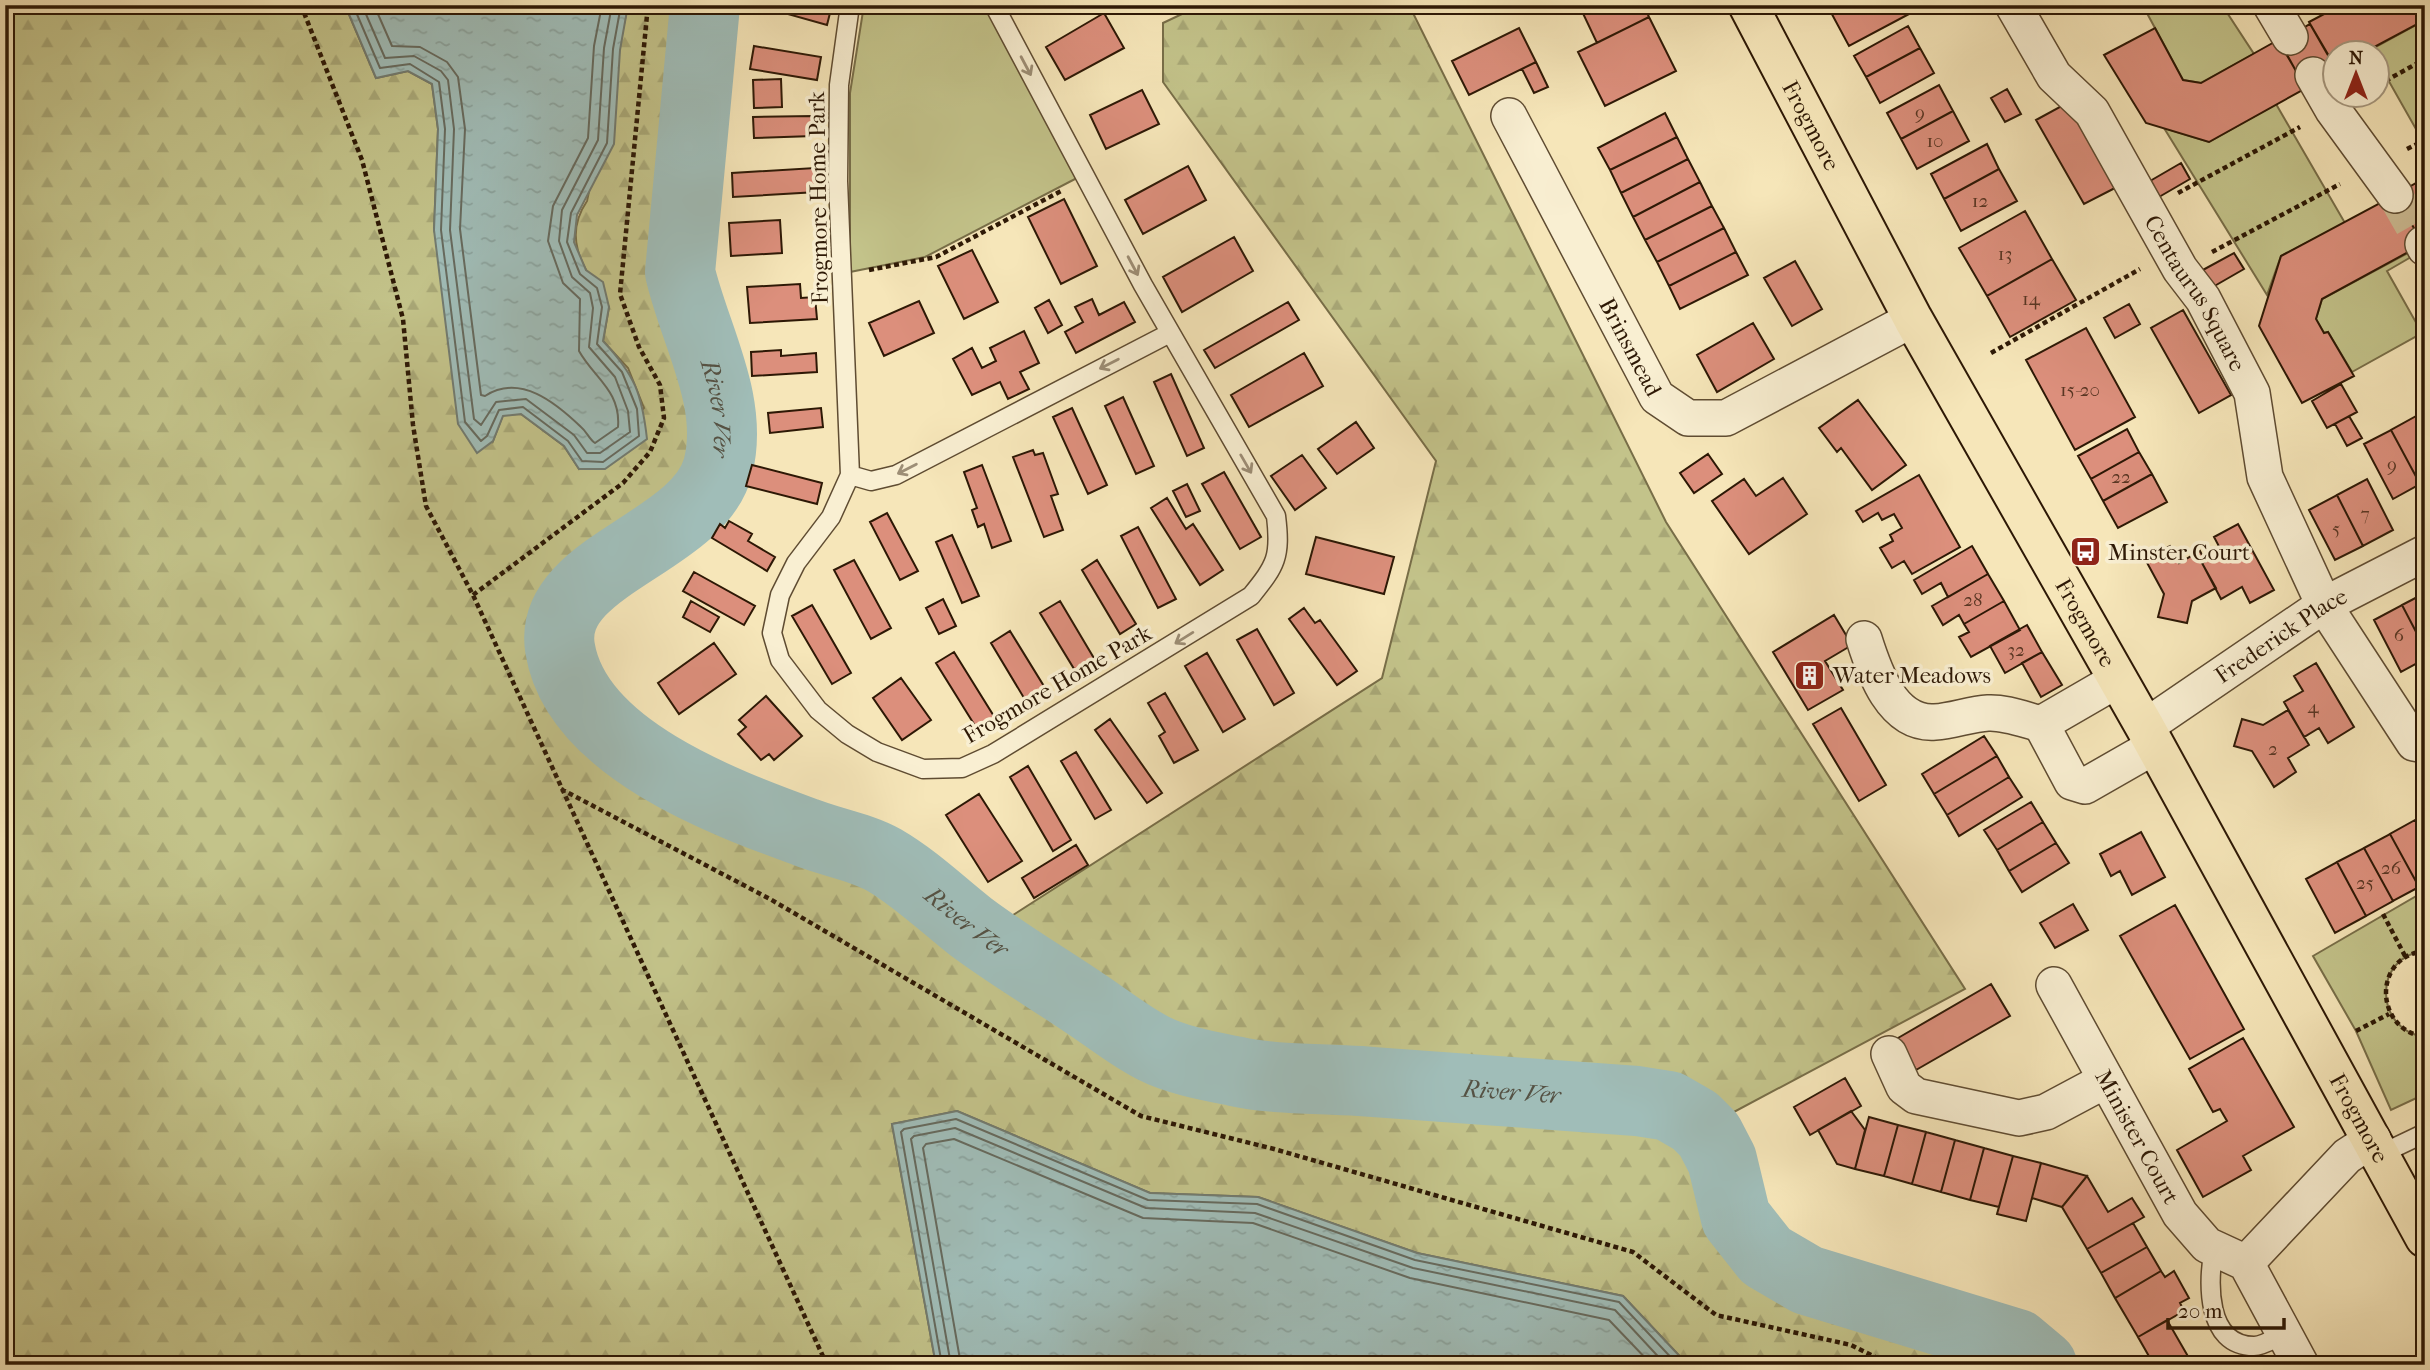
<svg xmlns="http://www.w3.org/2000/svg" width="2430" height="1370" font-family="'IM FELL French Canon',serif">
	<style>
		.green { fill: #c3c38a; stroke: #786e48; stroke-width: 2 }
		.forest { fill: url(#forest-firs); stroke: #786e48; stroke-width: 2 }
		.water { fill: url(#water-ripples); stroke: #727b70; stroke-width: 2 }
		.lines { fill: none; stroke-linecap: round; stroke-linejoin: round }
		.shore { stroke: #666a5e; stroke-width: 2 }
		.river { stroke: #a0bdb8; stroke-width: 70 }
		.building { fill: #dc8f7c; stroke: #2d1805; stroke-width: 2 }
		.street-tunnel { stroke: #cebd95; stroke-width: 35; stroke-dasharray: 35 18; stroke-linecap: butt }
		.lane-casing { stroke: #5f4c32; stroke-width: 21 }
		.street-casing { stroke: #5f4c32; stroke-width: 38 }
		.primary-casing { stroke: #2d1805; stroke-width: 42 }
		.path { stroke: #2d1805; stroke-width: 4.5; stroke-dasharray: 5 3.5; stroke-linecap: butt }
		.lane { stroke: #f9efd2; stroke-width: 18 }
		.street { stroke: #f9efd2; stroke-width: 35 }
		.primary { stroke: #f6e6b9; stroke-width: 38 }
		.oneway { stroke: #9d8e76 }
		.labels { text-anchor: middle; stroke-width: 7; stroke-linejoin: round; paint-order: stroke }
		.number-label { font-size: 19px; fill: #593623 }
		.street-label { font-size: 23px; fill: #2d1805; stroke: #f9efd2 }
		.poi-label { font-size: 23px; fill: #2d1805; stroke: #f9efd2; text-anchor: start }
		.water-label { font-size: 24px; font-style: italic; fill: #555244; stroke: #f9efd2 }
	</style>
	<defs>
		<pattern id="forest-firs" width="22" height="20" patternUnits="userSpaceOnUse" patternTransform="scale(1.75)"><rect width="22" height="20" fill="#c3c38a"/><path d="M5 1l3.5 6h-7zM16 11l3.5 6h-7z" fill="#a8a776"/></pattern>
		<pattern id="water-ripples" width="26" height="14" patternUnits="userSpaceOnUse" patternTransform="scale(1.75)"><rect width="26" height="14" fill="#a0bdb8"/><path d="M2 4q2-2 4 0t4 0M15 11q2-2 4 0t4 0" fill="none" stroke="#8aa29d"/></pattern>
	</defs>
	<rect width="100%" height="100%" fill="#f6e6b9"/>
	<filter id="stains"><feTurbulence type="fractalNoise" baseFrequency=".00286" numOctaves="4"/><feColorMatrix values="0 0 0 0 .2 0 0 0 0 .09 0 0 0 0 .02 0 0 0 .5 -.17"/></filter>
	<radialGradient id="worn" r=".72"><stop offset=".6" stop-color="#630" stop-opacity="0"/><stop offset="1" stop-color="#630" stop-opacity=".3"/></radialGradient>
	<!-- green -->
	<path class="green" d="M864 5H986L1077 178 925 257 850 272V93Z
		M2165 5H2222L2254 54 2201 83 2183 80 2148 15Z
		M2425 20V145L2378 62V52L2370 50Z
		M2276 104 2345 223 2281 256 2267 295 2164 128 2209 142Z
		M2408 253 2411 257 2387 271 2422 333 2352 372 2328 332 2324 333 2316 319 2322 299Z
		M2425 891V951C2372 956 2374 1030 2425 1037V1094L2391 1110 2356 1031 2313 956Z"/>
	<!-- forest -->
	<path class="forest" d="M5 5H345L376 78 408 71 432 84 438 129 434 230 493 441 503 415 521 414 564 446 579 469 644 408 628 368 603 341 609 307C587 272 560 241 587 201L628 5H694L675 208 673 295 711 445 703 479 663 524 597 551 558 579 543 608 535 635 543 677 566 710 612 756 689 803 837 857 883 881 974 952 1139 1061 1218 1090 1649 1120 1665 1124 1684 1136 1726 1238 1755 1271 1801 1299 2014 1365H1688L1623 1296 1417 1253 1258 1197 1150 1193 957 1111 892 1124 936 1365H5Z
		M1201 5H1409L1666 522 1965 989 1732 1113 1705 1094 1657 1076 1294 1060 1233 1049 1167 1027 996 926 1382 678 1436 461 1163 82V23Z"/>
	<!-- water -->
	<path class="water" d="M345 5H628L620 50 614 144 577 215 574 242 586 270 603 282 609 307 603 341C635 375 642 394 647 439L605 469H579L564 446 521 414 503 416 493 441 477 453 458 424 434 230 438 129 432 84 408 71 376 78Z
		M957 1111 1150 1193 1258 1197 1417 1253 1623 1296 1688 1365H936L892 1124Z"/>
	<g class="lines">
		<!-- shore -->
		<path class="shore" d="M353 5 380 68 410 64 439 82 445 129 441 230 465 422 481 441 487 436 499 410 523 407 568 441 582 461 603 462 639 436 637 409 622 372 597 344 602 307 597 288 580 274 567 242 571 213 607 143 613 49 621 5
			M362 5 385 58 414 56 441 71 448 80 454 129 450 230 474 419 481 425 496 402 526 399 574 435 587 453H600L630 432 628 411 615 377 589 347 593 308 590 293 572 277 559 241 562 210 598 140 604 48 612 5
			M374 5 392 46 420 47 447 62 458 77 465 129 460 229 481 395 485 396C520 373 556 403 581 427 587 432 589 439 595 443L618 427C621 391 594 378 579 351L580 299 563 283 548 241 553 206 588 138 594 46 602 5
			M942 1365 901 1132 904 1129 956 1119 1148 1200 1257 1204 1415 1260 1619 1302 1678 1365
			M951 1365 911 1139 914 1136 955 1128 1146 1208 1255 1213 1413 1268 1615 1310 1666 1365
			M961 1365 923 1148 926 1144 954 1139 1143 1218 1253 1223 1410 1278 1609 1320 1652 1365"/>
		<!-- river -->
		<path class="river" id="s1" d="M705 5 680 272C694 334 735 401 718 467 698 544 547 565 560 648 576 748 723 802 805 832 830 842 861 847 884 860 915 878 943 905 971 927 1007 954 1046 977 1083 1002 1106 1017 1129 1036 1153 1048 1176 1060 1209 1066 1234 1071 1274 1080 1319 1078 1360 1081 1452 1088 1544 1094 1637 1101L1669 1106 1695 1121 1709 1135 1722 1160 1736 1218 1766 1256 1807 1280 2017 1344 2042 1365"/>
	</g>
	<!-- building -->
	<path class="building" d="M756 5H832L827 25Z
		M1579 5H1644L1649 17 1597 43Z
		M1827 5H1904L1909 14 1849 46Z
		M2341 5H2425V20L2365 52H2336V68L2309 22Z
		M1104 13 1124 48 1065 80 1046 47Z
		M1649 17 1676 71 1605 106 1578 52Z
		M2310 24 2333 64 2302 82 2280 42Z
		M1908 26 1920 48 1866 77 1854 56Z
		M1519 28 1536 62 1469 95 1452 61Z
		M2155 28 2183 80 2201 83 2278 40 2306 88 2209 142 2146 123 2104 55Z
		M754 46 821 57 817 80 750 69Z
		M1920 48 1934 73 1880 103 1866 77Z
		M1536 62 1548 87 1534 93 1522 69Z
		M781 79 782 107 754 108 753 80Z
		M1939 85 1953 111 1901 139 1887 113Z
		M2007 89 2021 114 2005 122 1991 98Z
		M1142 90 1159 124 1106 149 1090 115Z
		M2067 103 2115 188 2084 204 2036 120Z
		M1953 111 1969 141 1917 169 1901 139Z
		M1665 113 1677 137 1610 170 1598 148Z
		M813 116V136L754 138 753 117Z
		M1677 137 1688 159 1621 193 1610 170Z
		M1987 144 1999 169 1944 199 1931 174Z
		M1688 159 1700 182 1633 217 1621 193Z
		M2181 163 2190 179 2159 197 2150 181Z
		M1188 166 1206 200 1143 234 1125 200Z
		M815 168 817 192 733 197 732 173Z
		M1999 169 2017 201 1961 231 1944 199Z
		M2425 178V243L2423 244 2395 195Z
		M1700 182 1712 206 1645 240 1633 217Z
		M2395 195 2423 244 2322 299 2316 319 2324 333 2328 332 2354 376 2302 403 2259 326 2281 256Z
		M1064 199 1097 266 1061 284 1028 217Z
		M1712 206 1724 228 1657 262 1645 240Z
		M2025 211 2052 259 1987 296 1959 248Z
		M780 220 782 253 731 256 729 223Z
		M1724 228 1736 252 1669 286 1657 262Z
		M1234 237 1253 271 1182 312 1163 277Z
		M972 250 998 302 964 319 938 266Z
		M1736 252 1748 275 1680 309 1669 286Z
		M2234 253 2244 269 2211 288 2201 271Z
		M2052 259 2076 300 2010 337 1987 296Z
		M1795 261 1822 309 1792 326 1764 278Z
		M800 284 801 298 815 297 817 319 750 323 747 287Z
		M1092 299 1099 315 1124 302 1135 322 1076 353 1065 332 1083 322 1075 307Z
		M1049 300 1062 325 1048 333 1035 308Z
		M919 301 934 333 884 356 869 323Z
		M1288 302 1299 320 1215 368 1204 350Z
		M2129 304 2140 324 2115 338 2104 318Z
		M2183 310 2231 395 2199 413 2151 328Z
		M1753 323 1774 359 1717 392 1697 355Z
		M2086 328 2135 417 2075 450 2026 360Z
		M1024 331 1039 363 1020 372 1029 389 1008 399 1000 382 972 395 953 359 972 348 982 368 996 361 990 348Z
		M781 350V356L816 353 817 372 752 376 751 352Z
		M1304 353 1323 386 1249 427 1231 395Z
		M1171 374 1204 448 1187 456 1154 382Z
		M2341 384 2357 412 2327 428 2312 401Z
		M1123 397 1154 466 1136 474 1105 406Z
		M1858 400 1906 465 1872 490 1841 448 1837 452 1819 428Z
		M821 408 823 427 770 433 768 413Z
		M1072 408 1107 485 1088 494 1053 417Z
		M2425 412V427L2418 415Z
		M2418 415 2425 427V482L2420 484 2391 430Z
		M2349 416 2362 438 2347 446 2335 424Z
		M1356 422 1374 448 1337 474 1318 449Z
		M2127 429 2139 452 2091 479 2078 456Z
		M2391 430 2420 484 2393 499 2364 444Z
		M1033 450 1035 455 1043 453 1058 494 1051 496 1063 530 1044 537 1013 457Z
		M2139 452 2152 474 2103 501 2091 479Z
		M1708 454 1722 474 1694 493 1680 473Z
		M1302 455 1326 488 1295 510 1271 476Z
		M752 465 822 483 817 504 746 486Z
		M982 465 1011 541 992 548 984 524 978 527 972 510 977 508 964 472Z
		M1224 472 1261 537 1240 549 1202 484Z
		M2152 474 2167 502 2118 528 2103 501Z
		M1919 475 1960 547 1912 574 1904 561 1892 568 1880 548 1893 541 1890 535 1902 528 1894 514 1882 520 1878 513 1863 522 1856 511Z
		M1783 478 1807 514 1749 554 1712 501 1744 479 1756 496Z
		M2367 479 2393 530 2363 546 2337 495Z
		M1187 484 1200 511 1186 517 1173 491Z
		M2337 495 2363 546 2335 560 2309 510Z
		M1167 498 1186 529 1193 524 1223 570 1200 585 1151 508Z
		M887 513 918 571 900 580 870 522Z
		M729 521 752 534 748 541 775 557 767 571 712 538 720 524 725 528Z
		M2238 524 2274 590 2250 603 2242 587 2221 599 2202 563 2222 552 2214 537Z
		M1138 527 1176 599 1158 608 1121 536Z
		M952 535 979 596 962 603 936 542Z
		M1316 537 1394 557 1384 594 1306 574Z
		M1972 546 1988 574 1948 597 1941 583 1922 594 1914 580Z
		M2170 546 2179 563 2200 551 2205 561 2202 563 2216 588 2192 601 2187 623 2158 617 2164 594 2145 559Z
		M854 560 891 628 871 639 834 570Z
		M1097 560 1136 624 1120 634 1082 570Z
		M694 572 755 606 744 625 683 591Z
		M1988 574 2004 601 1964 624 1959 615 1943 625 1932 606Z
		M2425 593V649L2402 605Z
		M943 599 956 626 939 634 926 608Z
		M691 601 719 617 710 632 683 617Z
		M1060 601 1098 665 1079 677 1040 613Z
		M2004 601 2020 630 1971 657 1959 637 1969 632 1964 624Z
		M812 605 851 673 832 684 792 616Z
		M2402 605 2425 649V659L2401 672 2374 620Z
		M1304 608 1315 623 1320 620 1357 671 1337 685 1289 619Z
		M1834 615 1852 645 1825 661 1843 690 1808 710 1773 652Z
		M2027 625 2042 652 2005 673 1990 646Z
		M1257 629 1294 693 1274 705 1237 640Z
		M1010 631 1050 696 1030 708 991 643Z
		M714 643 736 674 679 714 658 683Z
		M954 652 1000 726 982 737 936 663Z
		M2042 652 2062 685 2041 697 2022 663Z
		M1207 653 1245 719 1223 732 1185 666Z
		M2316 663 2354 727 2328 743 2319 728 2304 737 2284 702 2303 691 2294 676Z
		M901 678 931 720 902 740 873 698Z
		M1165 693 1198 750 1174 763 1159 736 1165 732 1148 703Z
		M766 696 802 736 774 760 769 754 761 760 738 734 746 727 739 720Z
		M1841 708 1886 785 1859 801 1813 724Z
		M2288 710 2309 745 2288 758 2296 772 2274 787 2252 751 2234 746 2242 719 2263 725Z
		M1110 719 1162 793 1147 803 1095 730Z
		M1984 736 1997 756 1934 794 1922 774Z
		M1076 752 1111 810 1095 819 1061 761Z
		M1997 756 2009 777 1947 815 1934 794Z
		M1028 766 1071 840 1053 851 1010 777Z
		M2009 777 2022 797 1959 836 1947 815Z
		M979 794 1022 861 988 882 946 815Z
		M2031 802 2043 822 1997 850 1984 830Z
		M2415 820 2425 837V884L2419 887 2390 834Z
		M2043 822 2056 843 2009 871 1997 850Z
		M2141 832 2165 877 2132 895 2120 871 2111 876 2100 854Z
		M2390 834 2419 887 2393 901 2364 848Z
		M2056 843 2069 863 2022 892 2009 871Z
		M1076 845 1088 865 1034 898 1022 878Z
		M2364 848 2393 901 2366 916 2337 862Z
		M2337 862 2366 916 2335 933 2306 879Z
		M2073 904 2088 930 2055 948 2040 923Z
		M2175 905 2244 1029 2190 1059 2120 936Z
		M1991 984 2010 1016 1916 1070 1898 1038Z
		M2243 1038 2294 1127 2243 1156 2251 1170 2203 1197 2177 1150 2227 1121 2220 1109 2213 1112 2189 1069Z
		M1845 1078 1861 1106 1810 1135 1794 1107Z
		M1851 1111 1865 1130 1855 1169 1837 1164 1818 1130Z
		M1869 1117 1898 1125 1884 1176 1855 1169Z
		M1898 1125 1926 1132 1912 1184 1884 1176Z
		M1926 1132 1955 1140 1941 1192 1912 1184Z
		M1955 1140 1984 1148 1970 1200 1941 1192Z
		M1984 1148 2013 1156 1999 1207 1970 1200Z
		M2013 1156 2041 1163 2026 1221 1997 1214Z
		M2041 1163 2087 1176 2062 1207 2032 1198Z
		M2087 1176 2108 1212 2132 1198 2144 1217 2087 1249 2062 1207Z
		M2133 1223 2147 1247 2101 1273 2087 1249Z
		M2147 1247 2161 1271 2115 1298 2101 1273Z
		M2161 1271 2165 1277 2174 1271 2189 1298 2180 1303 2184 1311 2138 1337 2115 1298Z
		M2167 1320 2193 1365H2154L2138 1337Z"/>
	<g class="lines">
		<!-- street-tunnel -->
		<path class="street-tunnel" d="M2395 195 2423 244"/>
		<defs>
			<path id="lane" d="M850 5 839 85 838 181 850 475 831 517 796 563 780 595 772 633 780 660 818 710 847 734 877 752 923 769 962 768 993 754 1251 596C1276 565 1281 557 1276 516L1143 285 994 5
				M850 475 871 481 896 475 1170 333
				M2381 1154 2425 1133
				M2214 1248C2208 1281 2205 1346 2254 1346 2263 1346 2275 1338 2284 1334"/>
			<g id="street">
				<path id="s2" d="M2013 5 2054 76 2092 112 2180 269 2203 299 2252 393 2265 477 2324 605 2414 743 2425 745"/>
				<path d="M2271 5 2290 37"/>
				<path d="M2313 75 2333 110 2395 195"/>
				<path id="s3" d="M1509 116 1657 397 1688 418H1726L1913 319"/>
				<path d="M2423 244 2425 248"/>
				<path d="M1864 639C1874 671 1892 725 1935 722 1953 721 1970 714 1988 713 2005 712 2025 720 2041 724"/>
				<path d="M2117 680 2041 724 2072 782 2085 786 2155 746"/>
				<path id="s4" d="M2145 727 2324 605 2425 553"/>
				<path id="s5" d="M2054 985 2180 1214 2207 1245 2246 1263 2301 1365"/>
				<path d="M1889 1054 1904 1087 1916 1096 2019 1118 2046 1112 2106 1080"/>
				<path d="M2246 1263 2347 1156 2373 1139"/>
			</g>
			<g id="primary">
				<path id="s6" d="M1748 5 1913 319 2145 727 2425 1238"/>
			</g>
		</defs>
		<!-- lane casing -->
		<use href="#lane" class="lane-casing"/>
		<!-- street casing -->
		<use href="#street" class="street-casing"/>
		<!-- primary casing -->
		<use href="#primary" class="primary-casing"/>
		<!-- path -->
		<path class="path" d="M301 5 362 160 403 319 413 425 426 506 473 595 827 1365
			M2378 85 2425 59
			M2407 149 2425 140
			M2178 193 2300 127
			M2212 252 2340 184
			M869 270 936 257 1063 190
			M1991 353 2140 269
			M473 595 623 483 650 452 664 418 660 385 639 347 620 294 648 5
			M561 789 770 899 1141 1116 1274 1149 1633 1252 1716 1315 1851 1345 1891 1365
			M2383 914 2405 956
			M2425 951C2372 956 2374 1030 2425 1037
			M2356 1031 2389 1014"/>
		<!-- lane -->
		<use href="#lane" class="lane"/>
		<!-- street -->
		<use href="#street" class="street"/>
		<!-- primary -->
		<use href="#primary" class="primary"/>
	</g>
	<!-- one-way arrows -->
	<defs><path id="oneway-shaft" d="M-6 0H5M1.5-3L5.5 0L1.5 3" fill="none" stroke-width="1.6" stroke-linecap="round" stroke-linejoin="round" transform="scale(1.75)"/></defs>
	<g class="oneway">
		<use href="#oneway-shaft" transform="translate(1026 66) rotate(62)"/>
		<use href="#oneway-shaft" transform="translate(1133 266) rotate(62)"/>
		<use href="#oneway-shaft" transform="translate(1109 364) rotate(153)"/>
		<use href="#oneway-shaft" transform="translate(1246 464) rotate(60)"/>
		<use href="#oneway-shaft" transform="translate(907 469) rotate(153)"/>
		<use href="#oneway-shaft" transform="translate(1184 638) rotate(148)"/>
	</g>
	<!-- icons -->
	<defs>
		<symbol id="bus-square" viewBox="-11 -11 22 22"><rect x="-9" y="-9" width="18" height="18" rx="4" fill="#8f2418" stroke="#f9efd2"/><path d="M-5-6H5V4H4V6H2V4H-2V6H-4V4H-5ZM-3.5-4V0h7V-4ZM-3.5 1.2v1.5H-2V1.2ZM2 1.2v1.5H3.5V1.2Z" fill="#fff"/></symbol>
		<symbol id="building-square" viewBox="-11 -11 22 22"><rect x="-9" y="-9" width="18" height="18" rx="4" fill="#8f2418" stroke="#f9efd2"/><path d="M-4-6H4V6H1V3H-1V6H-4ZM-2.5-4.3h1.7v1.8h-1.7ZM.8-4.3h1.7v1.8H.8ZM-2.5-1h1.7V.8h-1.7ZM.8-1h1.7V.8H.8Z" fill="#fff"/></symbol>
	</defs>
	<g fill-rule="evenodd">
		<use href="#bus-square" x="2068" y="534" width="35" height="35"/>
		<use href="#building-square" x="1792" y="658" width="35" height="35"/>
	</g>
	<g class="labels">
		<!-- number labels -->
		<g class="number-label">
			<text x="1920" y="119">9</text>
			<text x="1935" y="147">10</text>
			<text x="1980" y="207">12</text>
			<text x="2005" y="260">13</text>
			<text x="2031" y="305">14</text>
			<text x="2080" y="396">15-20</text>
			<text x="2392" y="471">9</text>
			<text x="2121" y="483">22</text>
			<text x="2365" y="520">7</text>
			<text x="2336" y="535">5</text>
			<text x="1973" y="606">28</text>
			<text x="2399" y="641">6</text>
			<text x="2016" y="656">32</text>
			<text x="2313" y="713">4</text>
			<text x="2273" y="755">2</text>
			<text x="2391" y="874">26</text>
			<text x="2365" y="889">25</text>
		</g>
		<!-- street labels -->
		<g class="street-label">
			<text dy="8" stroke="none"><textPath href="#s6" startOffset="136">Frogmore</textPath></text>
			<text transform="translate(818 198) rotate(-91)" y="8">Frogmore Home Park</text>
			<text dy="8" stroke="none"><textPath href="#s2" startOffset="343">Centaurus Square</textPath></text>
			<text dy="8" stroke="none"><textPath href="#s3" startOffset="261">Brinsmead</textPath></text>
			<text dy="8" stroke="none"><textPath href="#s6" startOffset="704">Frogmore</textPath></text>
			<text dy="8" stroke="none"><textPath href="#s4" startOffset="164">Frederick Place</textPath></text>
			<text transform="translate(1057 684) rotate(-30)" y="8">Frogmore Home Park</text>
			<text dy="8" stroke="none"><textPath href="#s6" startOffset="1270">Frogmore</textPath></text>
			<text dy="8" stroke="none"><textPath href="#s5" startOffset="173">Minister Court</textPath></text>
		</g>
		<!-- poi labels -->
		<g class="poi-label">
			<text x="2108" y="560">Minster Court</text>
			<text x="1833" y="683">Water Meadows</text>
		</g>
		<!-- water labels -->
		<g class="water-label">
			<text dy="8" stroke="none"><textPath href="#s1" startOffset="410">River Ver</textPath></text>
			<text dy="8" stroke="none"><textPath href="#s1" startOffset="1228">River Ver</textPath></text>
			<text dy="8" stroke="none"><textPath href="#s1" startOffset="1816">River Ver</textPath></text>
		</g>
	</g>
	<!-- margin -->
	<rect width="2430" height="1370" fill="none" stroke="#f6e6b9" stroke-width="28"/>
	<rect x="7" y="7" width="2416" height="1356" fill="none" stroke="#2d1805" stroke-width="3.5"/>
	<rect x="14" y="14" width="2402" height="1342" fill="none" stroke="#2d1805" stroke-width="2"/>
	<!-- north arrow -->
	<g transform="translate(2356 74)"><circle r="33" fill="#f9efd2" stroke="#a79980" stroke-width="2"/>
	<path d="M0-5L12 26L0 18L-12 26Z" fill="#8f2418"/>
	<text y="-10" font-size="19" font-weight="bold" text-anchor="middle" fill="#2d1805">N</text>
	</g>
	<!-- scale -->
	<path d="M2168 1318v10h116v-10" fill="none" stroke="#2d1805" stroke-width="3.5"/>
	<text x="2178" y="1318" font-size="21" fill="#2d1805" stroke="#f9efd2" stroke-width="5" paint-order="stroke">20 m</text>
	<rect width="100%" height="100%" filter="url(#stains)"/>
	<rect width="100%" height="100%" fill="url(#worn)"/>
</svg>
